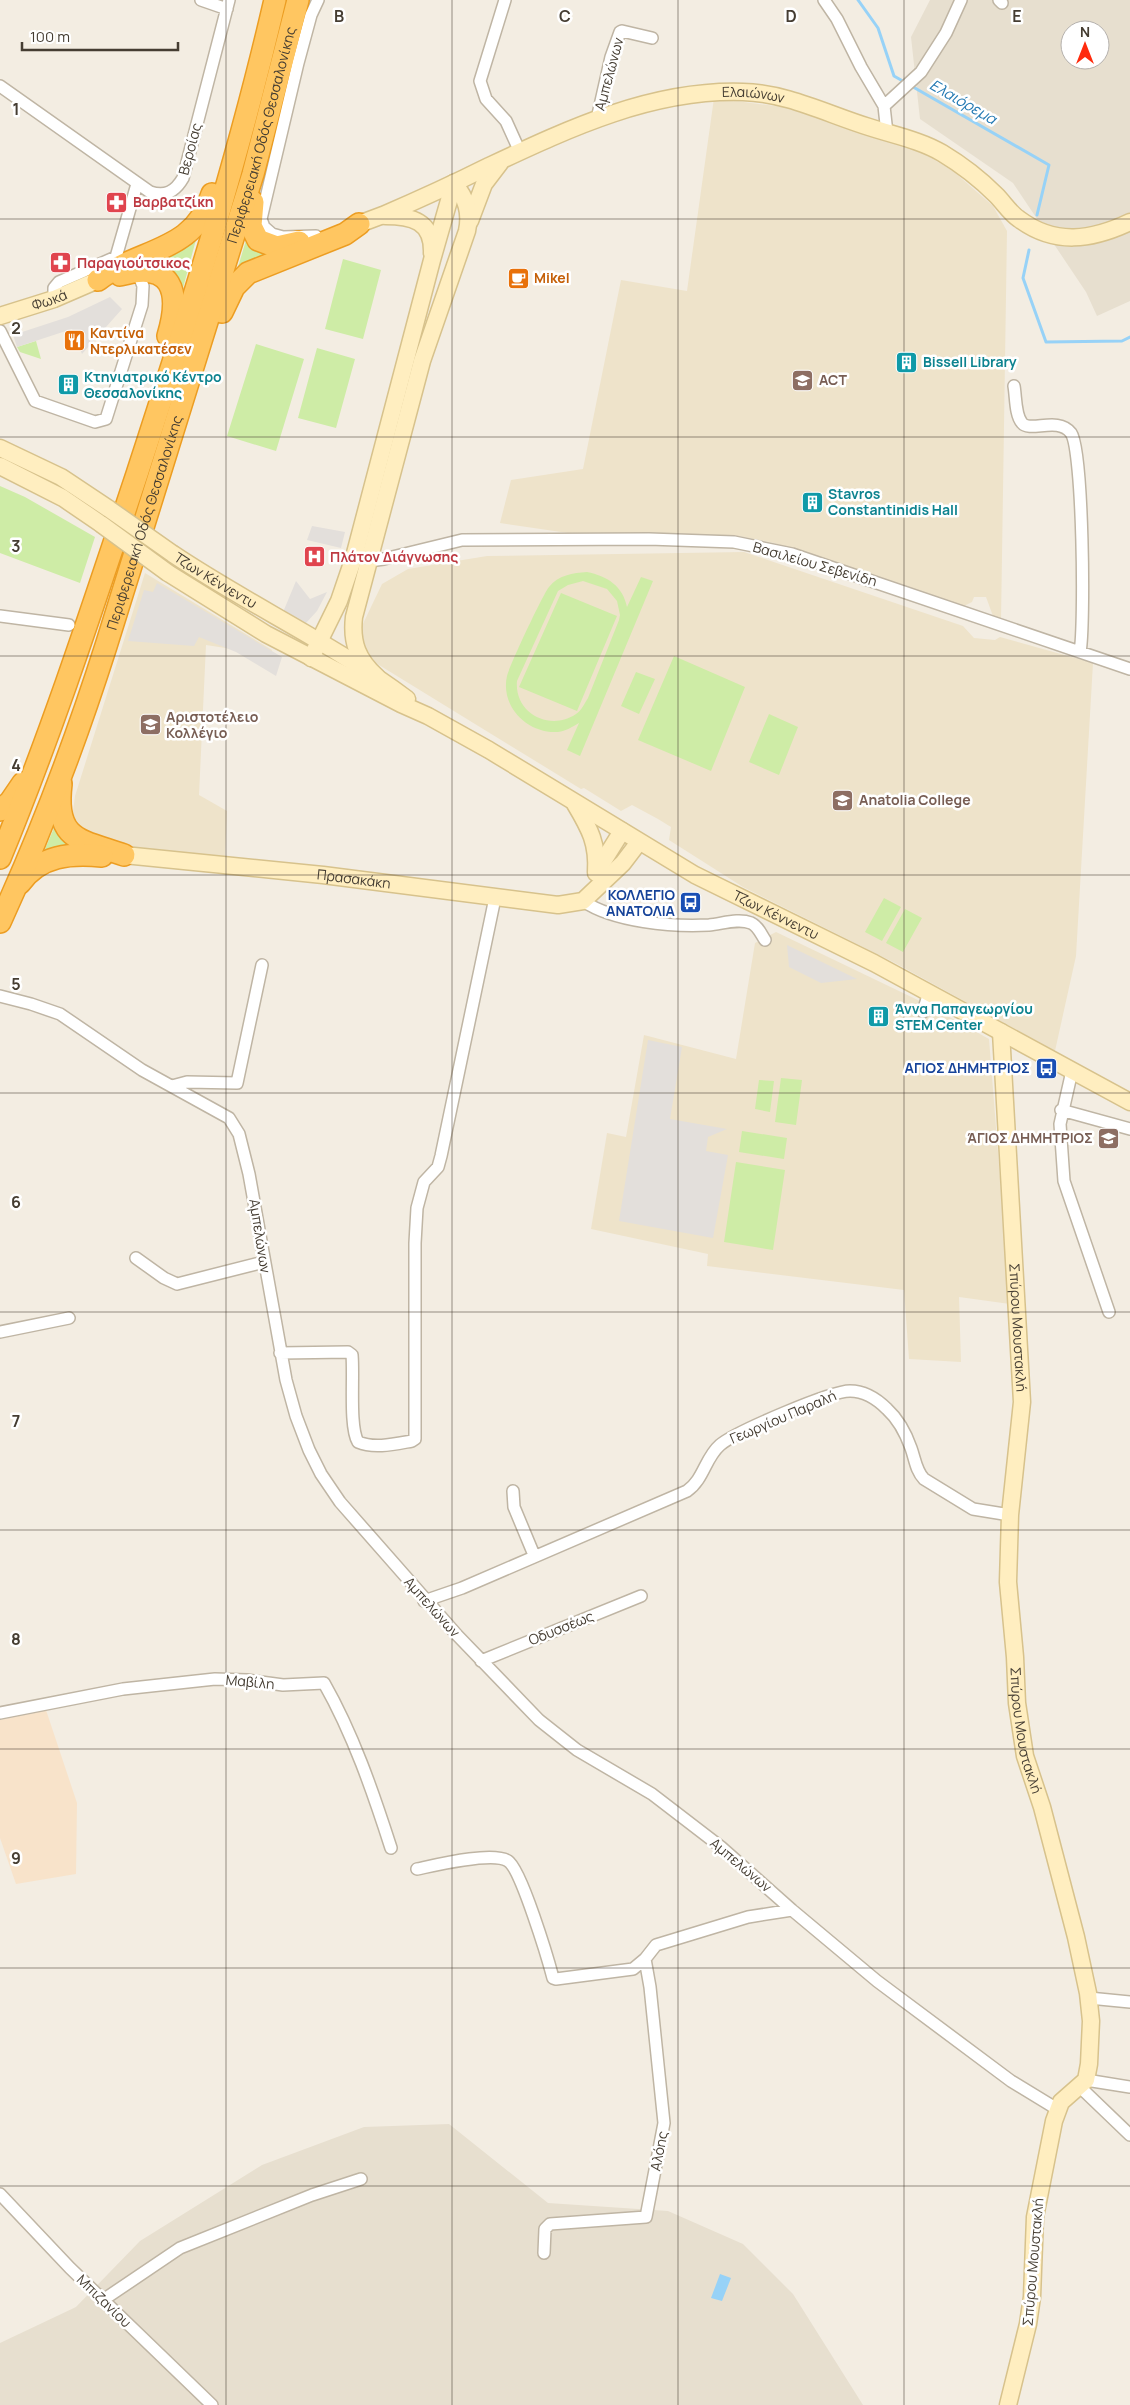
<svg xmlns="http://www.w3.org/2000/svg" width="1130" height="2405" font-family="Manrope,sans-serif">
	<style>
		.residential { fill: #e7dfcf; fill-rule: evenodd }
		.commercial { fill: #f8e3ca }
		.education { fill: #eee3ca }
		.green { fill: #ceeca6; fill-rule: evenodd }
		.parking { fill: #e3dfdb }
		.water { fill: #97d2f7 }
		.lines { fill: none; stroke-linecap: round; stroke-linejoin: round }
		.stream { stroke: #97d2f7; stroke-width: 3 }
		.street-casing { stroke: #bfb5a4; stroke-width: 14 }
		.secondary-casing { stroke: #d7c28c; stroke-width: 19 }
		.highway-casing { stroke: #ec9d22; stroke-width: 24 }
		.street { stroke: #fff; stroke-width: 11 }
		.secondary { stroke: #ffeec0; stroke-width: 16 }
		.highway { stroke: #ffc661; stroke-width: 21 }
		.secondary-bridge-casing { stroke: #d7c28c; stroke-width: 19; stroke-linecap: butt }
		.secondary-bridge { stroke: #ffeec0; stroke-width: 16 }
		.grid { fill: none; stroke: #453d32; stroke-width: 1; stroke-opacity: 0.55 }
		.labels { text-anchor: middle; stroke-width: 5; stroke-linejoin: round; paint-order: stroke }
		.street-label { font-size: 14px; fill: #453d32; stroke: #fff }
		.health-label { font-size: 14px; font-weight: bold; fill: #be3a42; stroke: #fff; text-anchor: start }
		.food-label { font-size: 14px; font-weight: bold; fill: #c56008; stroke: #fff; text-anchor: start }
		.culture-label { font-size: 14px; font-weight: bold; fill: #0d838f; stroke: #fff; text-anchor: start }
		.education-label { font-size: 14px; font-weight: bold; fill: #785e54; stroke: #fff; text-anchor: start }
		.transit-label { font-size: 14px; font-weight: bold; fill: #164399; stroke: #fff; text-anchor: end }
		.water-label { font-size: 15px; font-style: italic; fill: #2178b2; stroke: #fff }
		.grid-label { font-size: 16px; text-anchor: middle; font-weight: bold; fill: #453d32; stroke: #fff; stroke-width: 5; stroke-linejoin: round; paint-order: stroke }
	</style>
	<rect width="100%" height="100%" fill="#f3ede2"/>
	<!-- residential -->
	<path class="residential" d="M930 0H1130V301L1097 316 1086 292 1013 183 920 119 911 37ZM1070 30H1100V60H1070Z
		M449 2124 548 2203 668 2211 743 2244 793 2294 863 2405H0V2343L76 2307 140 2241 262 2165 364 2127Z"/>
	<!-- commercial -->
	<path class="commercial" d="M46 1710 77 1803 76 1874 16 1884 0 1838V1720Z"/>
	<!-- education -->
	<path class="education" d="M714 98 797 109 923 153 953 171 993 206 1007 231 1001 621 993 616 986 597H974L972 602 964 606 831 561 774 543 739 536 568 533 500 523 511 480 583 469 621 280 687 291Z
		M744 552 963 626 974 638 995 640 1000 637 1093 663 1076 956 1055 1051 897 964 743 887 669 840 671 827 658 819 632 805 621 811 584 788 581 789 366 657 360 630 382 584 408 569 487 556Z
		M145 573 272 650 271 655 206 645 199 795 227 811 225 858 135 851 93 840 72 819 75 796Z
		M776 932 924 1003 989 1039 1010 1304 959 1297 961 1362 909 1359 904 1290 707 1266 708 1254 591 1229 607 1133 626 1137 644 1035 736 1059 755 943Z"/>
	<!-- green -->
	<path class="green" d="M197 236 183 288 176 276 149 264Z
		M247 237 270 251 234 280Z
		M343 259 381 270 363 339 325 329Z
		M36 341 41 359 20 352 17 347Z
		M256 344 304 359 276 451 227 436Z
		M317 348 355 359 336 428 298 418Z
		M0 486 25 497 95 537 80 583 0 553Z
		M587 572C607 576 623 586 627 607L641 577 653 581 580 756 567 750 579 723C572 727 566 731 558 732 528 734 500 707 507 676 509 667 543 594 549 587 558 575 573 573 587 572ZM583 581 607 589 617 601 620 615 619 620 588 698C584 704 582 710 576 714 550 732 514 713 517 681L558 591 568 585Z
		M561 593 617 616 577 711 519 687Z
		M674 656 745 687 711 771 638 740Z
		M636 672 655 679 639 714 621 706Z
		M769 714 798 727 779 775 749 762Z
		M57 821 80 847 42 856Z
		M884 898 901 907 882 941 865 932Z
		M905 909 922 918 903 952 886 943Z
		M781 1078 802 1080 796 1125 775 1122Z
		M759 1080 774 1081 770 1112 755 1109Z
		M742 1131 787 1138 784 1159 739 1152Z
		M736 1162 785 1170 773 1250 724 1242Z"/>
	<!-- parking -->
	<path class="parking" d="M110 297 122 309 82 354 72 329 17 347 13 335 68 317Z
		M312 526 345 532 341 548 307 540Z
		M296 581 310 599 327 592 317 611 306 623 299 626 281 617Z
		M157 583 282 657 276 676 236 652 199 637 194 646 128 641 144 590 153 592Z
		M787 945 857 979 821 983 789 967Z
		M648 1040 682 1047 670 1119 727 1129 708 1137 706 1151 728 1155 713 1238 619 1221Z"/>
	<!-- water -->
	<path class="water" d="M720 2274 731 2278 722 2301 711 2298Z"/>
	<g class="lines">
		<!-- stream -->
		<path class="stream" d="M858 0 878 28 894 76 1049 165 1037 215
			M1029 250 1023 278 1046 342 1122 341 1130 337"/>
		<defs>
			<path id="street" d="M201 0 227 9
				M505 0 480 81 486 99 506 121 520 152
				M824 0 837 19 861 67 884 106 887 133
				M999 0 1002 3
				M0 86 150 192C165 197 175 192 183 178L229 0
				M884 106 921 72 946 33 961 0
				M597 119 611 57 620 32 622 31 652 38
				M316 236 283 237 272 234 264 227 261 219 298 63 311 15 318 0
				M54 299V288L59 282 116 257 137 184
				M0 331 35 401 95 422 106 419 142 305 143 286 137 271
				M1014 386C1016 397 1015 415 1022 423 1030 433 1058 416 1071 433 1083 450 1085 625 1080 652
				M369 561 384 559 462 540 649 539 734 542 792 554 1130 669
				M0 616 69 625
				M583 901C614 922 672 927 709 925 722 924 738 918 751 923 758 926 761 934 765 940
				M0 996 31 1004 60 1014 142 1070 229 1118 239 1134 249 1174 286 1380 296 1416 309 1450 321 1474 340 1502 457 1635 539 1720 577 1750 652 1794 721 1847 792 1910 877 1981 1011 2081 1057 2109
				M923 1012 929 992
				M1072 1071 1060 1124 1064 1181 1109 1312
				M172 1086 187 1082 237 1083 262 965
				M1061 1110 1130 1129
				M136 1258 164 1278 177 1284 264 1262
				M0 1332 69 1318
				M280 1353 348 1352 352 1355C354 1376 349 1427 358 1442 374 1449 395 1444 412 1441L415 1439V1243L417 1208 424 1182 438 1167 441 1156 495 898
				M513 1491 514 1507 534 1555
				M424 1601 462 1588 687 1491C704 1479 705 1458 720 1445 735 1432 831 1391 850 1391 865 1391 877 1399 887 1409 898 1419 906 1434 911 1448 915 1459 916 1471 924 1479L973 1509 1010 1515
				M481 1661 641 1596
				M0 1713 123 1689 215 1679 247 1680 283 1685 324 1683C353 1734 373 1792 391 1848
				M417 1869C436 1865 493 1851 508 1861 521 1869 548 1959 553 1978L556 1979 633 1969 645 1959 656 1945 748 1917 792 1910
				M1089 1998 1130 2002
				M1086 2080 1130 2087
				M1080 2087 1130 2135
				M0 2194 70 2268 212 2405
				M544 2253 545 2229 550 2224 646 2217 664 2123 650 1987 645 1959
				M103 2300 180 2248 312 2195 361 2179"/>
			<g id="secondary">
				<path d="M385 216C412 216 433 221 432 253"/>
				<path d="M470 221 484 184 500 163"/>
				<path id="s1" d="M359 224 383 215C418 200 453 184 487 167 568 129 652 89 743 92 787 93 827 114 869 127 893 135 920 140 942 153 962 165 980 179 996 195 1004 203 1010 213 1019 219 1055 246 1092 240 1130 222"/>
				<path id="s2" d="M0 316 54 299 98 280"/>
				<path d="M0 448 61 477 109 509"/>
				<path d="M0 466 63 498 101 524"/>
				<path id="s3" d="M173 554C249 605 334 644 407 699"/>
				<path id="s4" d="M168 573 266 634 401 704 428 716 489 750 695 875 874 963 1130 1102"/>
				<path d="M311 658 339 601 354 557 432 260 454 183"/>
				<path d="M377 677C358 660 351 643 354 617L422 361 467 231C471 212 466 198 454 183"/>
				<path d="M575 804C590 829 598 844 596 873"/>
				<path id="s5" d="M124 855 323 875 558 905 583 901 623 863 639 842"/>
				<path d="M597 871 622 831"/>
				<path id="s6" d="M1001 1032 1022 1402 1010 1515 1008 1582 1015 1657 1017 1703 1025 1756 1042 1807 1076 1937 1088 1993 1091 2021 1089 2064 1086 2080 1061 2102 1054 2121 1035 2217 1032 2297 1028 2324 1008 2405"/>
			</g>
			<g id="highway">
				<path d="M253 202 251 226 258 240 277 247 299 242"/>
				<path d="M120 275C173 260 181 292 168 336"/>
				<path d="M98 280C139 248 195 253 212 194"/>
				<path d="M222 312 234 287 248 273 345 234 359 224"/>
				<path d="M61 784C54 841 81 840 124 855"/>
				<path d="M0 810 10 802 23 783"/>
				<path d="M0 858C52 732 94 603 137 474 188 318 238 160 275 0"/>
				<path d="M20 883C40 855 71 853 102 856"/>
				<path id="s7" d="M0 922C41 833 76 740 106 646L253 174 298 0"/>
			</g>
		</defs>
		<!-- street casing -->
		<use href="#street" class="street-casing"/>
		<!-- secondary casing -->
		<use href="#secondary" class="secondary-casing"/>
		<!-- highway casing -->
		<use href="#highway" class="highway-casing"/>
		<!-- street -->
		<use href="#street" class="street"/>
		<!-- secondary -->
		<use href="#secondary" class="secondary"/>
		<!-- highway -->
		<use href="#highway" class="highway"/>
		<defs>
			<path id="secondary-bridge" d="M109 509 173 554
				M101 524 168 573"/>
		</defs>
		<!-- secondary-bridge casing -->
		<use href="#secondary-bridge" class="secondary-bridge-casing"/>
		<!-- secondary-bridge -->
		<use href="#secondary-bridge" class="secondary-bridge"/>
	</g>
	<!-- grid -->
	<path class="grid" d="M226 0V2405M452 0V2405M678 0V2405M904 0V2405M0 219H1130M0 437H1130M0 656H1130M0 875H1130M0 1093H1130M0 1312H1130M0 1530H1130M0 1749H1130M0 1968H1130M0 2186H1130"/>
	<!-- icons -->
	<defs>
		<symbol id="pharmacy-square" viewBox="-11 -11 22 22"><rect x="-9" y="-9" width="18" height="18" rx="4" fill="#e0444e" stroke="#fff"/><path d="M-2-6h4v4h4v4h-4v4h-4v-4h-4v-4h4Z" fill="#fff"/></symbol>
		<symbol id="cafe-square" viewBox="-11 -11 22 22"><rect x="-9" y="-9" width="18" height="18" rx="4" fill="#e8710a" stroke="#fff"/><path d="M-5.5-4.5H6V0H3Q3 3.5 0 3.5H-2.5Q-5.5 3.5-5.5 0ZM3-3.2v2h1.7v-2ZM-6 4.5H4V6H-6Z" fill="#fff"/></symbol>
		<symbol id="restaurant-square" viewBox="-11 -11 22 22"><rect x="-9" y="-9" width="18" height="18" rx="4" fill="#e8710a" stroke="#fff"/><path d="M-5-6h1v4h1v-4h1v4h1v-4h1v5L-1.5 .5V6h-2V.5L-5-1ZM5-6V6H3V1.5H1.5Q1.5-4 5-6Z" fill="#fff"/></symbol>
		<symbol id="building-square" viewBox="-11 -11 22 22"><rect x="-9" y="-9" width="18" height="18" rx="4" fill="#0f9aa8" stroke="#fff"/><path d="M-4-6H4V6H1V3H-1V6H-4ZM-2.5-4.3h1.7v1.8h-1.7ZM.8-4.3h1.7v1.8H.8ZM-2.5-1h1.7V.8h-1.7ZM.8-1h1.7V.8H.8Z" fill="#fff"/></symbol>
		<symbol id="university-square" viewBox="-11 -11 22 22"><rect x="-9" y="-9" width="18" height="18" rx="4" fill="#8d6e63" stroke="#fff"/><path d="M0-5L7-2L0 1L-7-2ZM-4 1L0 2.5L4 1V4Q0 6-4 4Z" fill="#fff"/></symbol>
		<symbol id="hospital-square" viewBox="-11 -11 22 22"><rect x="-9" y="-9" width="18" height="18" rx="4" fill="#e0444e" stroke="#fff"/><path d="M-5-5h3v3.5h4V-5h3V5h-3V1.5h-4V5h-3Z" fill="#fff"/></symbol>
		<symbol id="school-square" viewBox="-11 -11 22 22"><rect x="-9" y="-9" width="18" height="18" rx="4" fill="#8d6e63" stroke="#fff"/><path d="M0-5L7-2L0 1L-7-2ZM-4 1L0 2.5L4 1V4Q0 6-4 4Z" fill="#fff"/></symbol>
		<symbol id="bus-square" viewBox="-11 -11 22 22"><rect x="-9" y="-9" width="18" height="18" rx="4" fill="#1a4fb4" stroke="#fff"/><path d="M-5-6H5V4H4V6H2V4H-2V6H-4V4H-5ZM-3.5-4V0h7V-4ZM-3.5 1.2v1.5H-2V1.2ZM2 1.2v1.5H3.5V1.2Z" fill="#fff"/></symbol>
	</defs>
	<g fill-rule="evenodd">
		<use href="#pharmacy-square" x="104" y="190" width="25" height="25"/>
		<use href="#pharmacy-square" x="48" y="250" width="25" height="25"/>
		<use href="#cafe-square" x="506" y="266" width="25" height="25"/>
		<use href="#restaurant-square" x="62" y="328" width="25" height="25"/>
		<use href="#building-square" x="894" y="350" width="25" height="25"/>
		<use href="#university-square" x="790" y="368" width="25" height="25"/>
		<use href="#building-square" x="56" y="372" width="25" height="25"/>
		<use href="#building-square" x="800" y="490" width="25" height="25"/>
		<use href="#hospital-square" x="302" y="544" width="25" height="25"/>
		<use href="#school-square" x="138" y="712" width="25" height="25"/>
		<use href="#school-square" x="830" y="788" width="25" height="25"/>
		<use href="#bus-square" x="678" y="890" width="25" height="25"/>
		<use href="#building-square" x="866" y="1004" width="25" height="25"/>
		<use href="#bus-square" x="1034" y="1056" width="25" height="25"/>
		<use href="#school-square" x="1096" y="1126" width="25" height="25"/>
	</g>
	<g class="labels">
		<!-- street labels -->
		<g class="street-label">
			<text transform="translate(609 74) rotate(-75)" y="5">Αμπελώνων</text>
			<text dy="5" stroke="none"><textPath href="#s1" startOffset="420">Ελαιώνων</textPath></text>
			<text dy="5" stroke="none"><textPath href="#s7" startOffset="830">Περιφερειακή Οδός Θεσσαλονίκης</textPath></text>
			<text transform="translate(190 149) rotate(-75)" y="5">Βεροίας</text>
			<text dy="5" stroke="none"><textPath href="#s2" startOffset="52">Φωκά</textPath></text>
			<text dy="5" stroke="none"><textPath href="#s7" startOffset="425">Περιφερειακή Οδός Θεσσαλονίκης</textPath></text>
			<text transform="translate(815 564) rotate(16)" y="5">Βασιλείου Σεβενίδη</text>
			<text dy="5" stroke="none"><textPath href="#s3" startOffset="50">Τζων Κέννεντυ</textPath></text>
			<text dy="5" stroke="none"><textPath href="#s5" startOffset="231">Πρασακάκη</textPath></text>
			<text dy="5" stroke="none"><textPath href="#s4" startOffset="698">Τζων Κέννεντυ</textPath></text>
			<text transform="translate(260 1236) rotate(81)" y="5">Αμπελώνων</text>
			<text dy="5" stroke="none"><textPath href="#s6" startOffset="296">Σπύρου Μουστακλή</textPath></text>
			<text transform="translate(783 1417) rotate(-23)" y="5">Γεωργίου Παραλή</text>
			<text transform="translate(432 1607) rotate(48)" y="5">Αμπελώνων</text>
			<text transform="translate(561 1628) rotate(-22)" y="5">Οδυσσέως</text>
			<text transform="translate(250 1682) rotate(5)" y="5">Μαβίλη</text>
			<text dy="5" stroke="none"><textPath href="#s6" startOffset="701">Σπύρου Μουστακλή</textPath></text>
			<text transform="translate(741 1865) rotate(40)" y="5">Αμπελώνων</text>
			<text transform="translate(659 2151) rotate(-79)" y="5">Αλόης</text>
			<text transform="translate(1033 2262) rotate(-85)" y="5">Σπύρου Μουστακλή</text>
			<text transform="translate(104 2301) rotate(44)" y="5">Μπιζανίου</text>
		</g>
		<!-- health labels -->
		<g class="health-label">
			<text x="133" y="207">Βαρβατζίκη</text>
			<text x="77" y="268">Παραγιούτσικος</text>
			<text x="330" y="562">Πλάτον Διάγνωσης</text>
		</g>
		<!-- food labels -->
		<g class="food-label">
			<text x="534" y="283">Mikel</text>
			<text x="90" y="338">Καντίνα<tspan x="90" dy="16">Ντερλικατέσεν</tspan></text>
		</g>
		<!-- culture labels -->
		<g class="culture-label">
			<text x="923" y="367">Bissell Library</text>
			<text x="84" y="382">Κτηνιατρικό Κέντρο<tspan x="84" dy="16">Θεσσαλονίκης</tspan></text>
			<text x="828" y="499">Stavros<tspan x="828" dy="16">Constantinidis Hall</tspan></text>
			<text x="895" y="1014">Άννα Παπαγεωργίου<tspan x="895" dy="16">STEM Center</tspan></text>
		</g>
		<!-- education labels -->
		<g class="education-label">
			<text x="819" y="385">ACT</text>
			<text x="166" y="722">Αριστοτέλειο<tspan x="166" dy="16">Κολλέγιο</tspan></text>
			<text x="859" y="805">Anatolia College</text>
			<text x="1093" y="1143" text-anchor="end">ΆΓΙΟΣ ΔΗΜΗΤΡΙΟΣ</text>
		</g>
		<!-- transit labels -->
		<g class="transit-label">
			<text x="675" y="900">ΚΟΛΛΕΓΙΟ<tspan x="675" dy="16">ΑΝΑΤΟΛΙΑ</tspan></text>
			<text x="1030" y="1073">ΑΓΙΟΣ ΔΗΜΗΤΡΙΟΣ</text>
		</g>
		<!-- water labels -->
		<g class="water-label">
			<text transform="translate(963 102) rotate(30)" y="5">Ελαιόρεμα</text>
		</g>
	</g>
	<g class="grid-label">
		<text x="339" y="22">B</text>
		<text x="565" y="22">C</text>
		<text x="791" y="22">D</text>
		<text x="1017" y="22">E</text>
		<text x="16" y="115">1</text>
		<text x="16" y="334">2</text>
		<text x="16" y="552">3</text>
		<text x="16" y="771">4</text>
		<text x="16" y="990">5</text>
		<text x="16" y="1208">6</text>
		<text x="16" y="1427">7</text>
		<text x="16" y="1645">8</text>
		<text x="16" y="1864">9</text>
	</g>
	<!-- north arrow -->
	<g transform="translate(1085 45)"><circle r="24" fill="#ffffff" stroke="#b5b1ad"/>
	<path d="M0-4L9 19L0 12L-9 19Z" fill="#ff2b0d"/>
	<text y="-8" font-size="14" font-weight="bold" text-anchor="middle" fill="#453d32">N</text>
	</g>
	<!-- scale -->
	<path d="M22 42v8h156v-8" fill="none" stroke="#453d32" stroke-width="2.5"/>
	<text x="30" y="42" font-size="15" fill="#453d32" stroke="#ffffff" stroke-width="4" paint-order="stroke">100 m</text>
</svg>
